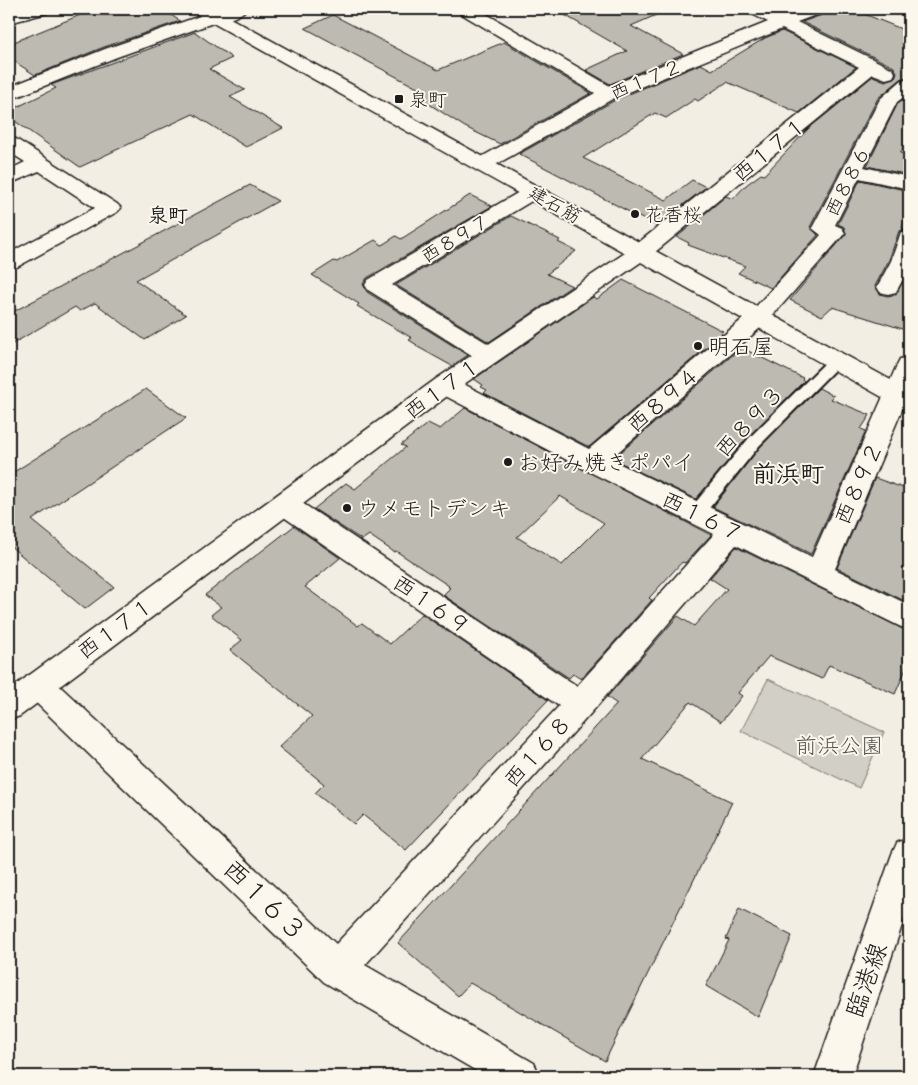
<svg xmlns="http://www.w3.org/2000/svg" width="918" height="1085" font-family="'Indie Flower','Klee One',sans-serif">
	<style>
		.green { fill: #d2cfc6; stroke: #777671 }
		.building { fill: #bdbab1; stroke: #1c1c1c; fill-rule: evenodd }
		.lines { fill: none; stroke-linecap: round; stroke-linejoin: round }
		.lane-casing { stroke: #1c1c1c; stroke-width: 4 }
		.street-casing { stroke: #1c1c1c; stroke-width: 3 }
		.secondary-casing { stroke: #1c1c1c; stroke-width: 3 }
		.lane { fill: #fbf7ec; fill-rule: evenodd }
		.street { fill: #fbf7ec; fill-rule: evenodd }
		.secondary { fill: #fbf7ec; fill-rule: evenodd }
		.poi-dot { fill: #1c1c1c; stroke: #fbf7ec; stroke-width: 2 }
		.labels { text-anchor: middle; stroke-width: 4; stroke-linejoin: round; paint-order: stroke }
		.far-street-label { font-size: 19px; fill: #1c1c1c; stroke: #fbf7ec }
		.far-poi-label { font-size: 19px; fill: #1c1c1c; stroke: #fbf7ec; text-anchor: start }
		.far-neighbourhood-label { font-size: 20px; font-weight: bold; fill: #1c1c1c; stroke: #fbf7ec }
		.street-label { font-size: 22px; fill: #1c1c1c; stroke: #fbf7ec }
		.poi-label { font-size: 22px; fill: #1c1c1c; stroke: #fbf7ec; text-anchor: start }
		.park-label { font-size: 22px; fill: #53524f; stroke: #fbf7ec }
		.neighbourhood-label { font-size: 24px; font-weight: bold; fill: #1c1c1c; stroke: #fbf7ec }
		.near-street-label { font-size: 26px; fill: #1c1c1c; stroke: #fbf7ec }
	</style>
	<rect width="100%" height="100%" fill="#f2eee4"/>
	<filter id="ink" filterUnits="userSpaceOnUse"><feTurbulence type="fractalNoise" baseFrequency=".02" numOctaves="2"/><feDisplacementMap in="SourceGraphic" scale="10" xChannelSelector="R" yChannelSelector="G"/><feConvolveMatrix kernelMatrix="1 2 1 2 8 2 1 2 1" color-interpolation-filters="sRGB"/></filter>
	<g filter="url(#ink)">
		<!-- green -->
		<path class="green" d="M768 679 884 732 859 788 741 731Z"/>
		<!-- building -->
		<path class="building" d="M95 9H162L180 21 104 47 35 75 9 58V44Z
			M554 9H670L631 26 683 54 610 84 586 70 627 51Z
			M825 9H852L909 32V76L901 79 878 98 810 227 818 235 771 288 738 273 745 266 688 245 689 243 677 237 726 196 733 199 746 185 761 174 764 175 808 129 873 76 885 81 895 78 897 72 894 67 802 22 822 15Z
			M333 15 438 70 504 42 591 93 500 144 465 127 415 95 423 91 305 28Z
			M782 31 856 67 799 113 727 82 698 101 695 99 666 118 655 113 583 158 666 200 692 180 706 187 656 226 519 154 617 99 701 64 712 70 765 38Z
			M195 32 232 58 209 69 245 90 230 97 283 128 246 147 193 114 80 167 9 117V111L56 88 51 85Z
			M909 95V136L900 153 909 155V175L867 166 898 103Z
			M860 180 909 191V208L902 228 907 229 899 231 889 260 875 286 880 294 888 296 896 294 909 271V331L832 307 822 316 790 300 846 234 844 227 838 224Z
			M250 185 278 201 136 280 186 315 145 340 95 303 80 311 75 307 9 346V314Z
			M470 195 492 206 367 278 363 284 367 292 468 355 452 366 416 346 417 345 409 340 412 338 357 306 359 304 312 275 334 261 337 262 375 240 382 245 396 236 401 239Z
			M511 216 560 240 558 242 576 251 547 274 572 286 489 342 396 285Z
			M623 280 723 331 721 333 722 334 589 447 484 393 487 390 481 387 483 385 474 379 593 297 597 299Z
			M744 345 749 347 746 350 803 378 802 379 804 381 748 437 696 499 613 459Z
			M819 388 834 396 831 399 870 415 861 429 866 431 811 554 713 507 760 447Z
			M146 389 186 418 32 520 114 587 85 609 9 545V475Z
			M465 408 711 535 685 563 682 562 649 598 652 600 581 679 573 674 569 678 443 595 450 588 448 587 449 586 396 551 394 552 369 535 362 540 314 509 346 483 355 489 406 447 401 445 428 423 440 429ZM560 496 604 523 562 565 517 537Z
			M875 478 909 490V603L837 568Z
			M294 526 340 558 305 587 358 626 362 623 390 644 422 614 548 700 406 850 363 815 354 824 315 793 324 784 279 747 312 716 230 650 242 640 211 615 221 607 205 595Z
			M736 547 909 632V662L895 694 829 665 822 679 769 656 738 693 742 696 721 722 690 702 642 759 732 802 605 1061 470 983 458 996 398 943 617 704 607 697 678 616 694 626 727 589 710 578Z
			M739 909 792 936 758 1017 706 986 729 940 726 939Z"/>
		<g class="lines">
			<defs>
				<path id="lane" d="M836 355 841 357 843 360 841 363 759 446 702 517 696 519 690 517 688 513 690 509 749 438 831 357Z"/>
				<path id="street" d="M23 9H50L47 13 9 23V13Z
					M222 9H246C240 18 219 23 209 21L206 17 209 13Z
					M458 9H478L610 86 768 22 750 13 748 9H769L783 16 801 9H823L821 13 797 22 893 69 895 73 893 77 886 79 873 74 649 257 641 259 633 257 630 252 633 247 859 67 782 29 616 97 490 168 483 170 476 168 473 164 476 160 595 93 460 13Z
					M909 78V93L897 102 864 167 909 177V189L859 178 835 225 842 228 845 233 767 322 610 459 812 557 897 365 900 359 909 357V393L835 569 909 605V630L899 626 736 545 591 713 365 965 534 1063 540 1076H485L324 982 27 694 23 685 27 676 38 672 49 676 336 944 559 706 275 511 271 504 275 497 284 494 293 497 577 686 714 534 582 468 436 391 433 385 436 379 445 377 454 379 589 449 751 312 821 235 812 228 880 99 902 80Z
					M9 137 16 139 117 204 121 208 117 212 17 267 9 269V253L95 208 39 171 9 184V170L25 162 9 152Z
					M533 186 540 188 543 192 540 196 392 285 497 349 501 355 497 361 489 363 481 361 368 290 365 285 368 280 526 188Z
					M909 231V268L896 292 888 294 880 292 877 287 891 261 901 232Z"/>
				<path id="secondary" d="M192 9H212L221 13 909 390V409L900 407 641 262 454 391 20 716 9 720V690L436 379 625 253 213 23 117 57 9 100V87L105 49 200 16Z
					M909 838V904L852 1076H814L892 854 897 843Z"/>
			</defs>
			<!-- lane casing -->
			<use href="#lane" class="lane-casing"/>
			<!-- street casing -->
			<use href="#street" class="street-casing"/>
			<!-- secondary casing -->
			<use href="#secondary" class="secondary-casing"/>
			<!-- lane -->
			<use href="#lane" class="lane"/>
			<!-- street -->
			<use href="#street" class="street"/>
			<!-- secondary -->
			<use href="#secondary" class="secondary"/>
		</g>
	</g>
	<!-- markers -->
	<g class="poi-dot">
		<rect x="394" y="94" width="10" height="10" rx="2.5"/>
		<circle cx="635" cy="214" r="5"/>
		<circle cx="698" cy="346" r="5"/>
		<circle cx="508" cy="462" r="5"/>
		<circle cx="347" cy="508" r="5"/>
	</g>
	<g class="labels">
		<!-- far-street labels -->
		<g class="far-street-label">
			<text transform="translate(646 79) rotate(-23)" y="7">西１７２</text>
			<text transform="translate(847 181) rotate(-63)" y="7">西８８６</text>
			<text transform="translate(555 204) rotate(29)" y="7">建石筋</text>
			<text transform="translate(455 238) rotate(-31)" y="7">西８９７</text>
		</g>
		<!-- far-poi labels -->
		<g class="far-poi-label">
			<text x="409" y="106">泉町</text>
			<text x="645" y="221">花香桜</text>
		</g>
		<!-- far-neighbourhood labels -->
		<g class="far-neighbourhood-label">
			<text x="168" y="222">泉町</text>
		</g>
		<!-- street labels -->
		<g class="street-label">
			<text transform="translate(769 149) rotate(-39)" y="8">西１７１</text>
			<text transform="translate(442 388) rotate(-36)" y="8">西１７１</text>
			<text transform="translate(663 399) rotate(-41)" y="8">西８９４</text>
			<text transform="translate(749 421) rotate(-47)" y="8">西８９３</text>
			<text transform="translate(858 483) rotate(-66)" y="8">西８９２</text>
			<text transform="translate(703 516) rotate(26)" y="8">西１６７</text>
			<text transform="translate(432 604) rotate(34)" y="8">西１６９</text>
			<text transform="translate(115 628) rotate(-36)" y="8">西１７１</text>
			<text transform="translate(537 751) rotate(-48)" y="8">西１６８</text>
		</g>
		<!-- poi labels -->
		<g class="poi-label">
			<text x="708" y="354">明石屋</text>
			<text x="518" y="470">お好み焼きポパイ</text>
			<text x="357" y="516">ウメモトデンキ</text>
		</g>
		<!-- park labels -->
		<g class="park-label">
			<text x="839" y="753">前浜公園</text>
		</g>
		<!-- neighbourhood labels -->
		<g class="neighbourhood-label">
			<text x="788" y="482">前浜町</text>
		</g>
		<!-- near-street labels -->
		<g class="near-street-label">
			<text transform="translate(265 900) rotate(44)" y="9">西１６３</text>
			<text transform="translate(866 980) rotate(-71)" y="9">臨港線</text>
		</g>
	</g>
	<!-- margin -->
	<rect width="918" height="1085" fill="none" stroke="#fbf7ec" stroke-width="30"/>
	<rect x="15" y="15" width="888" height="1055" fill="none" stroke="#1c1c1c" stroke-width="2" filter="url(#ink)"/>
</svg>
